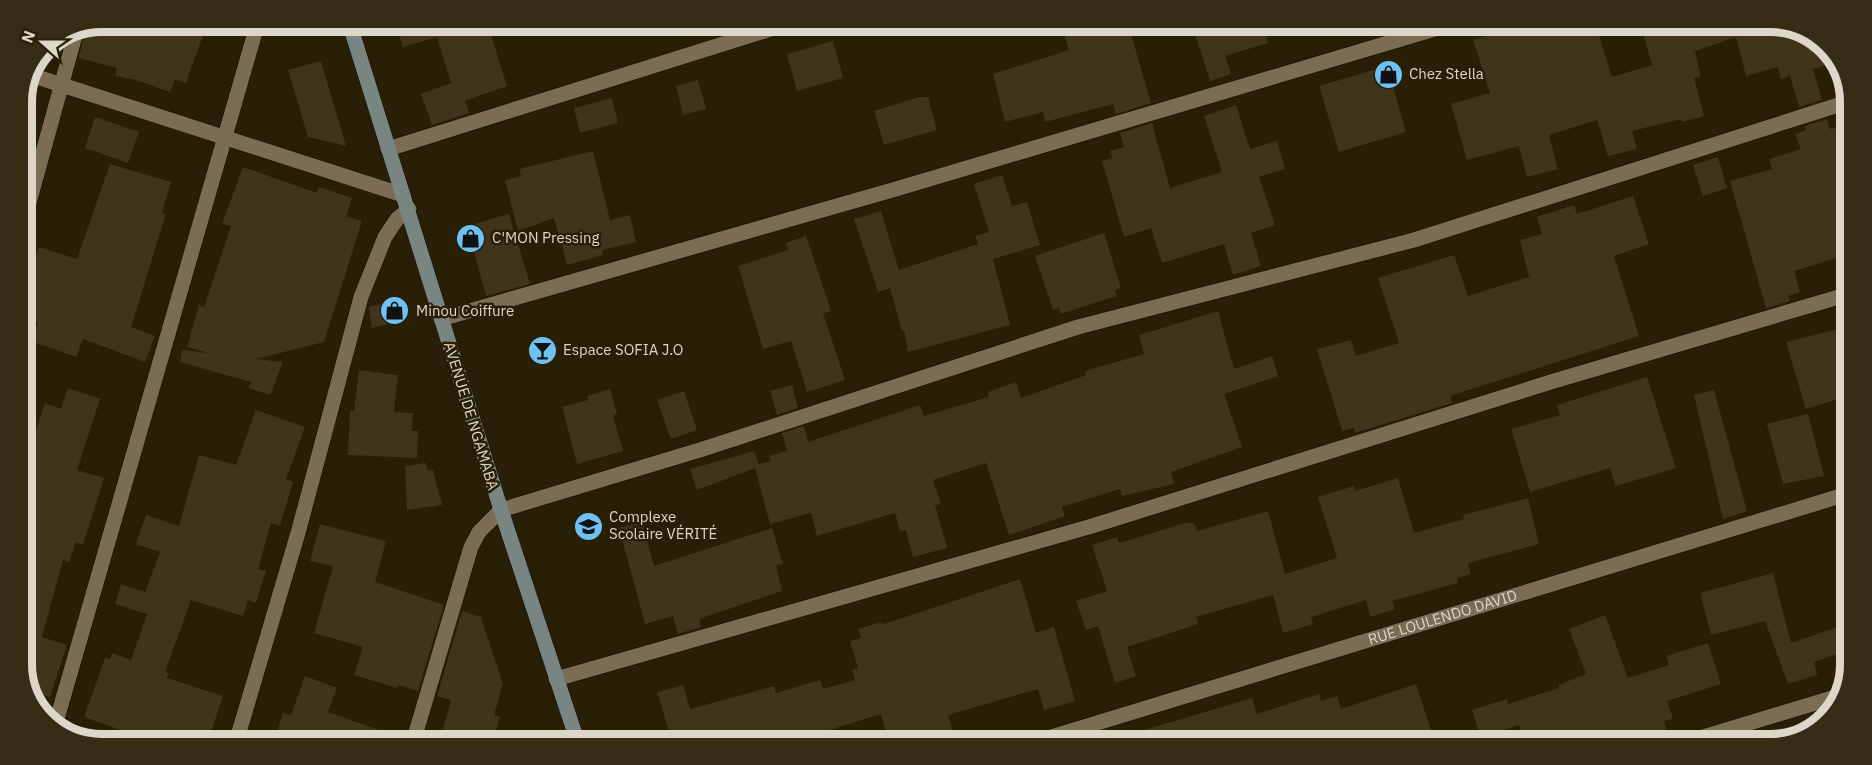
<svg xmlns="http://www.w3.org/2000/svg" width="1872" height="765" font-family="'IBM Plex Sans',sans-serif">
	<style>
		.building { fill: #40341c }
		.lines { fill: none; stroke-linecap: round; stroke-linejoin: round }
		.minor-casing { stroke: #120800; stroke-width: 16 }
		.secondary-casing { stroke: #120800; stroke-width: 16 }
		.minor { stroke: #7a6d53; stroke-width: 15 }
		.secondary { stroke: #798580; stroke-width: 15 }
		.labels { text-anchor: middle; stroke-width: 5; stroke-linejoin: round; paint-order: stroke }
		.poi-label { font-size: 15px; fill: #ded6c8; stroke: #291e06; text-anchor: start }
		.street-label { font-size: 15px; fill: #ded6c8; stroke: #291e06 }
		.rim { fill: none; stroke: #ded6c8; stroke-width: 8 }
	</style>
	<rect width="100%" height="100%" fill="#291e06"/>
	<!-- building -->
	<path class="building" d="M102 21H208L186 83 175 79 170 92 136 80 115 76 117 68 79 58 85 28Z
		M395 22H487L507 86 465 101 469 113 432 125 421 94 451 83 437 37 403 47Z
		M1061 24 1094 25 1097 35 1129 27 1151 103 1116 114 1113 104 1045 122 1043 112 1005 122 993 74 1069 50Z
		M1192 25H1263L1268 43 1225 56 1231 74 1210 81Z
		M1508 26H1596L1612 77 1652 65 1641 26 1801 27 1835 53 1838 62 1813 69 1822 100 1799 107 1790 76 1781 79 1778 67 1746 76 1736 37 1695 51 1701 77 1694 78 1704 116 1682 122 1681 119 1632 131 1637 149 1608 156 1597 120 1549 135 1558 169 1527 177 1519 146 1467 160 1451 104 1490 93 1473 40 1494 34 1493 31Z
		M65 36 60 53 43 49 45 44Z
		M833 41 843 78 797 91 787 54Z
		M321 61 346 146 308 137 288 70Z
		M1387 66 1406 132 1339 152 1319 86Z
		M698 80 706 109 683 115 676 86Z
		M919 97H928L937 130 884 145 874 111Z
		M612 98 618 123 580 133 574 108Z
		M1236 105 1250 149 1277 141 1285 169 1259 177 1275 225 1251 233 1261 266 1233 275 1224 244 1162 263 1151 228 1124 237 1102 161 1113 158 1110 151 1124 147 1120 133 1152 123 1170 188 1222 172 1204 116Z
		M95 117 139 132 128 163 85 148Z
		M1827 119 1830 129 1851 123 1849 254 1794 271 1800 292 1788 296 1790 301 1766 308 1730 181 1772 169 1769 159 1801 149 1795 134 1806 130 1805 126Z
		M593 151 610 220 630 215 636 242 602 250 603 255 567 265 554 218 518 231 505 180 521 176 519 169Z
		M1718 157 1727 188 1703 196 1693 165Z
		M110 164 171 182 162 213 166 214 131 327 155 336 145 362 83 339 76 357 31 341 38 322 21 317V303L39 247 77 259Z
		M243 167 317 193 319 187 352 198 346 216 362 221 324 342 256 359 283 362 270 395 249 388 251 382 180 362 182 350 209 353 187 347 199 305 204 307 231 226 222 224Z
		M1002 175 1012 206 1027 202 1040 245 993 259 1010 325 908 352 904 330 902 331 890 288 878 292 854 219 881 211 899 270 978 244 975 236 989 232 974 184Z
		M1633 196 1649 244 1614 256 1639 336 1450 396 1452 403 1355 433 1354 428 1342 431 1317 349 1351 340 1356 356 1399 343 1378 278 1454 255 1468 296 1529 277 1520 240 1542 234 1537 217 1574 205 1577 214Z
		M509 214 530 284 486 296 467 226Z
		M1104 233 1121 288 1115 290 1117 296 1060 314 1059 308 1053 310 1035 256Z
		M806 236 831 311 823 313 845 380 807 392 791 341 763 349 738 266 788 250 786 243Z
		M400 298 405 320 372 328 369 307Z
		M1218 311 1234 369 1272 356 1278 376 1224 394 1242 447 1171 472 1174 484 1122 496 1120 489 1062 507 1065 516 1009 535 986 463 933 480 941 504 935 505 947 548 913 557 906 530 900 531 895 513 817 536 811 513 770 524 755 468 697 490 690 469 754 451 759 464 771 461 769 456 787 451 782 433 804 426 808 442 920 405 924 416 989 397 988 392 1016 382 1021 398 1086 375 1085 371 1144 354 1139 335Z
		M1849 326 1848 396 1806 409 1786 342Z
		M359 370 398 375 394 412 413 413 412 431H418L417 458 348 455 350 411H354Z
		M1647 377 1676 468 1616 486 1610 468 1530 492 1511 429 1560 415 1557 405Z
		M792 385 798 408 777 415 770 391Z
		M68 388 100 399 77 470 104 478 83 545 76 542 69 562 63 560 42 637 67 645 50 697 29 690 21 669V476L45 403 61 409Z
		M610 389 617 414 613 415 623 451 577 464 562 407 588 400 587 396Z
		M1714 390 1747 511 1723 519 1694 395Z
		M684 391 697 430 671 439 657 400Z
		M256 410 305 427 286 479 293 482 280 526 271 523 258 569 266 571 256 603 248 600 243 616 191 600 165 672 168 673 167 678 223 696 209 738H143L84 717 105 658 110 659 112 653 131 660 147 614 115 604 121 584 145 592 160 552 136 544 146 515 179 526 199 455 236 465Z
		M1808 414 1824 476 1783 484 1767 424Z
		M426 463 427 470H433L442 505 407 510 405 466Z
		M1398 478 1414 533 1464 519 1463 515 1528 498 1539 544 1468 563 1471 574 1457 578 1458 583 1392 601 1395 609 1370 617 1366 600 1311 617 1313 624 1283 633 1273 595 1196 617 1198 624 1127 647 1136 676 1115 683 1098 626 1086 630 1076 601 1107 591 1092 545 1117 537 1119 543 1185 523H1194L1197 531 1268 511 1285 574 1337 558 1318 497 1354 486 1355 491Z
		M642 522 654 566 772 528 783 564 776 566 782 591 699 619 701 627 678 634 673 616 645 624 619 528Z
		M320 524 386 541 375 582 444 605 418 691 398 685 397 688 354 675 363 647 314 633 333 566 310 561Z
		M1773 573 1791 643 1846 624 1845 651 1814 662 1817 675 1788 684 1765 621 1711 635 1700 593Z
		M1020 579 1036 633 1054 627 1075 701 1044 710 1038 689 948 715 954 735 933 741H888L881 714 820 733 822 741 672 740 657 692 683 685 690 709 774 686 776 693 820 680 823 689 855 680 852 670 858 668 850 641 861 638 858 629 878 623 884 624Z
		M462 611 481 617 503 684 494 715 500 717 493 739H463L442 734 451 700 437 696Z
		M1605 615 1628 678 1669 665 1666 656 1708 643 1721 684 1667 701 1673 719 1664 721 1667 731 1628 743H1524L1519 725 1481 737 1472 710 1507 699 1508 704 1559 688 1558 685 1586 674 1569 629Z
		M305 676 337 688 328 712 396 736V739H275L283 713 291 715Z
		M1416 684 1435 743H1399L1395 732 1389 734 1388 730 1350 743 1125 742 1124 736 1252 698 1257 714 1319 694 1321 701 1337 696 1341 709Z"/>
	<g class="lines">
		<defs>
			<g id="minor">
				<path d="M31 75 403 195"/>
				<path d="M388 149 790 23"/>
				<path d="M21 232 76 32"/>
				<path d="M441 319 896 189 1445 26"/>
				<path d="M556 679 1092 526 1554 381 1849 294"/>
				<path d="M55 726 258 22"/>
				<path d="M60 729 88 738"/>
				<path d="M237 739 298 533 361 297 385 237 397 219 409 209"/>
				<path d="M414 739 471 547 479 532 501 510 703 449 1078 327 1414 240 1851 101"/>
				<path id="s1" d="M1038 741 1847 494"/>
				<path d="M1680 744 1845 694"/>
			</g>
			<path id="secondary" d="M349 22 501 510 577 740"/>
		</defs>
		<!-- minor casing -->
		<use href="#minor" class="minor-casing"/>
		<!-- secondary casing -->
		<use href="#secondary" class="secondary-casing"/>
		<!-- minor -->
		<use href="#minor" class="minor"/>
		<!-- secondary -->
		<use href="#secondary" class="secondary"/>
	</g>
	<!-- icons -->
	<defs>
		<symbol id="shop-disc" viewBox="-11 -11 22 22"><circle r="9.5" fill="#6dc2f3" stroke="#291e06"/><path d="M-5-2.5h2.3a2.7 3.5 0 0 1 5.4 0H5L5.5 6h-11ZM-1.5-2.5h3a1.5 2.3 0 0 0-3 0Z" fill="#111"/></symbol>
		<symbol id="bar-disc" viewBox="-11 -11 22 22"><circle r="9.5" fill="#6dc2f3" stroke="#291e06"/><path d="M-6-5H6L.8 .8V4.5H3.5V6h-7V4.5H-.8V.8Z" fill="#111"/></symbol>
		<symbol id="school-disc" viewBox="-11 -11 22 22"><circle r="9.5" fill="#6dc2f3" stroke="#291e06"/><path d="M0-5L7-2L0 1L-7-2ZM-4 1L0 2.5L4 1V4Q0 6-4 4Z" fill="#111"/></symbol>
	</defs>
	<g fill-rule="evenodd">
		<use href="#shop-disc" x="1372" y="58" width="33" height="33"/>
		<use href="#shop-disc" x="454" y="222" width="33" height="33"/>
		<use href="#shop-disc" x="378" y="294" width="33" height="33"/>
		<use href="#bar-disc" x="526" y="334" width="33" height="33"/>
		<use href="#school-disc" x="572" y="510" width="33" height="33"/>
	</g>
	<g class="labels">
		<!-- poi labels -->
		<g class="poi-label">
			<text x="1409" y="79">Chez Stella</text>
			<text x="492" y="243">C'MON Pressing</text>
			<text x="416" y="316">Minou Coiffure</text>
			<text x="563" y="355">Espace SOFIA J.O</text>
			<text x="609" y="522">Complexe<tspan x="609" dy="17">Scolaire VÉRITÉ</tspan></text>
		</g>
		<!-- street labels -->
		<g class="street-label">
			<text transform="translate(471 416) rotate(73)" y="5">AVENUE DE NGAMABA</text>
			<text dy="5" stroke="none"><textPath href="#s1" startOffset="423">RUE LOULENDO DAVID</textPath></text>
		</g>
	</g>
	<!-- crop -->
	<path d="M0 0H1872V765H0ZM102 32H1770A70 70 0 0 1 1840 102V664A70 70 0 0 1 1770 734H102A70 70 0 0 1 32 664V102A70 70 0 0 1 102 32Z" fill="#372d16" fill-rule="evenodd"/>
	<path class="rim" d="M102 32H1770A70 70 0 0 1 1840 102V664A70 70 0 0 1 1770 734H102A70 70 0 0 1 32 664V102A70 70 0 0 1 102 32Z"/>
	<!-- north arrow -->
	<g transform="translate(42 42) rotate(291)" stroke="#291e06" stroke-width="4.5" paint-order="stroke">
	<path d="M0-4.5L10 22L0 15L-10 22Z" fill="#ded6c8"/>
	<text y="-9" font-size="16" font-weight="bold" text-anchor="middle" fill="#ded6c8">N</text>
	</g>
</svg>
